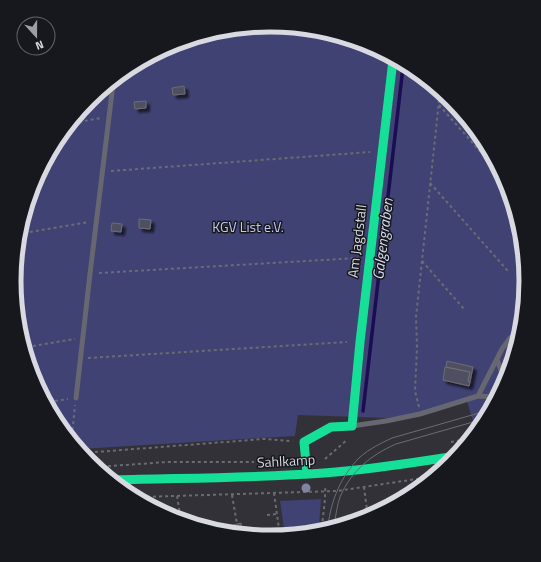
<svg xmlns="http://www.w3.org/2000/svg" width="541" height="562" font-family="'Titillium Web',sans-serif">
	<style>
		.green { fill: #404273 }
		.lines { fill: none; stroke-linecap: round; stroke-linejoin: round }
		.stream { stroke: #1b0d54; stroke-width: 3.5 }
		.building { fill: #505062; stroke: #6c6c71; filter: url(#shadow) }
		.path { stroke: #6b6c73; stroke-width: 2; stroke-dasharray: 3 3; stroke-linecap: butt }
		.lane { stroke: #666771; stroke-width: 5 }
		.fast { stroke: #16e098; stroke-width: 9 }
		.tram { stroke: #6c6c75; stroke-width: 1 }
		.tree { fill: #8184a0 }
		.labels { text-anchor: middle; stroke-width: 3; stroke-linejoin: round; paint-order: stroke }
		.park-label { font-size: 14px; fill: #c3c8f5; stroke: #17181d }
		.street-label { font-size: 14px; fill: #d9dae1; stroke: #17181d }
		.water-label { font-size: 15px; font-style: italic; fill: #dbdff5; stroke: #17181d }
		.rim { fill: none; stroke: #d9dae1; stroke-width: 5 }
	</style>
	<defs>
		<filter id="shadow"><feDropShadow dx="3.5" dy="3.5" stdDeviation="1" flood-color="#0009"/></filter>
	</defs>
	<rect width="100%" height="100%" fill="#313137"/>
	<!-- green -->
	<path class="green" d="M271 25 369 44 452 100 508 183 527 281 507 379 475 428 466 398 419 413 387 418 298 415 295 436 80 449 33 379 14 281 34 183 89 99 173 44Z
		M321 499 319 528 285 535 280 501Z"/>
	<g class="lines">
		<!-- stream -->
		<path class="stream" d="M363 411 403 67"/>
	</g>
	<!-- building -->
	<path class="building" d="M184 86 185 94 173 95 172 88Z
		M146 101V108L135 109 134 102Z
		M139 219 151 220 150 229 139 228Z
		M112 223 122 224 121 232 111 231Z
		M447 361 473 367 470 382 468 381 470 372 446 367Z
		M445 367 470 372 468 381 470 382 469 386 443 380Z
		M241 523 242 532 219 527 233 525Z
		M276 529 277 536 270 537 250 533Z"/>
	<g class="lines">
		<!-- path -->
		<path class="path" d="M439 105 508 183
			M73 123 101 118
			M111 171 370 152
			M430 183 508 271
			M24 233 89 222
			M422 261 464 309
			M99 273 358 258
			M27 347 75 339
			M88 358 347 342
			M49 402 68 399
			M419 407 415 391 417 347 416 317 440 92
			M72 436 75 405
			M451 442 467 439
			M83 453 264 439 291 441
			M87 453V459
			M325 459 347 440
			M96 467 167 462H254
			M364 487 368 518
			M274 493 280 536
			M232 495 237 524
			M177 496 181 520
			M141 497 337 491 430 477
			M267 515 277 514
			M208 525 214 524
			M322 527C323 513 326 499 325 485"/>
		<!-- lane -->
		<path class="lane" d="M497 359 505 383
			M478 396 496 397
			M76 398 90 274 113 84
			M352 426 386 421 420 414 478 396 502 349 510 338 516 335"/>
		<!-- fast -->
		<path class="fast" d="M307 474 304 442 331 427 352 426 360 342 393 60
			M115 480C185 478 254 478 324 473 368 470 412 463 456 456"/>
		<!-- tram -->
		<path class="tram" d="M334 525C336 516 337 505 340 497 351 471 371 455 396 444L480 420
			M328 526C331 500 341 476 360 457 369 449 381 443 392 438L486 411"/>
	</g>
	<!-- trees -->
	<circle class="tree" cx="306" cy="488" r="4.5"/>
	<g class="labels">
		<!-- park labels -->
		<g class="park-label">
			<text x="248" y="232">KGV List e.V.</text>
		</g>
		<!-- street labels -->
		<g class="street-label">
			<text transform="translate(357 241) rotate(-83)" y="5">Am Jagdstall</text>
			<text transform="translate(286 461) rotate(-3)" y="5">Sahlkamp</text>
		</g>
		<!-- water labels -->
		<g class="water-label">
			<text transform="translate(383 239) rotate(-83)" y="5">Galgengraben</text>
		</g>
	</g>
	<!-- crop -->
	<path d="M0 0H541V562H0ZM21 281a249 249 0 1 1 498 0a249 249 0 1 1-498 0Z" fill="#17181d" fill-rule="evenodd"/>
	<path class="rim" d="M21 281a249 249 0 1 1 498 0a249 249 0 1 1-498 0Z"/>
	<!-- north arrow -->
	<g transform="translate(36 36) rotate(159)"><circle r="19" fill="#17181d" stroke="#65666b"/>
	<path d="M0-3L7 15L0 10L-7 15Z" fill="#9e9fa6"/>
	<text y="-6" font-size="11" font-weight="bold" text-anchor="middle" fill="#d9dae1">N</text>
	</g>
</svg>
